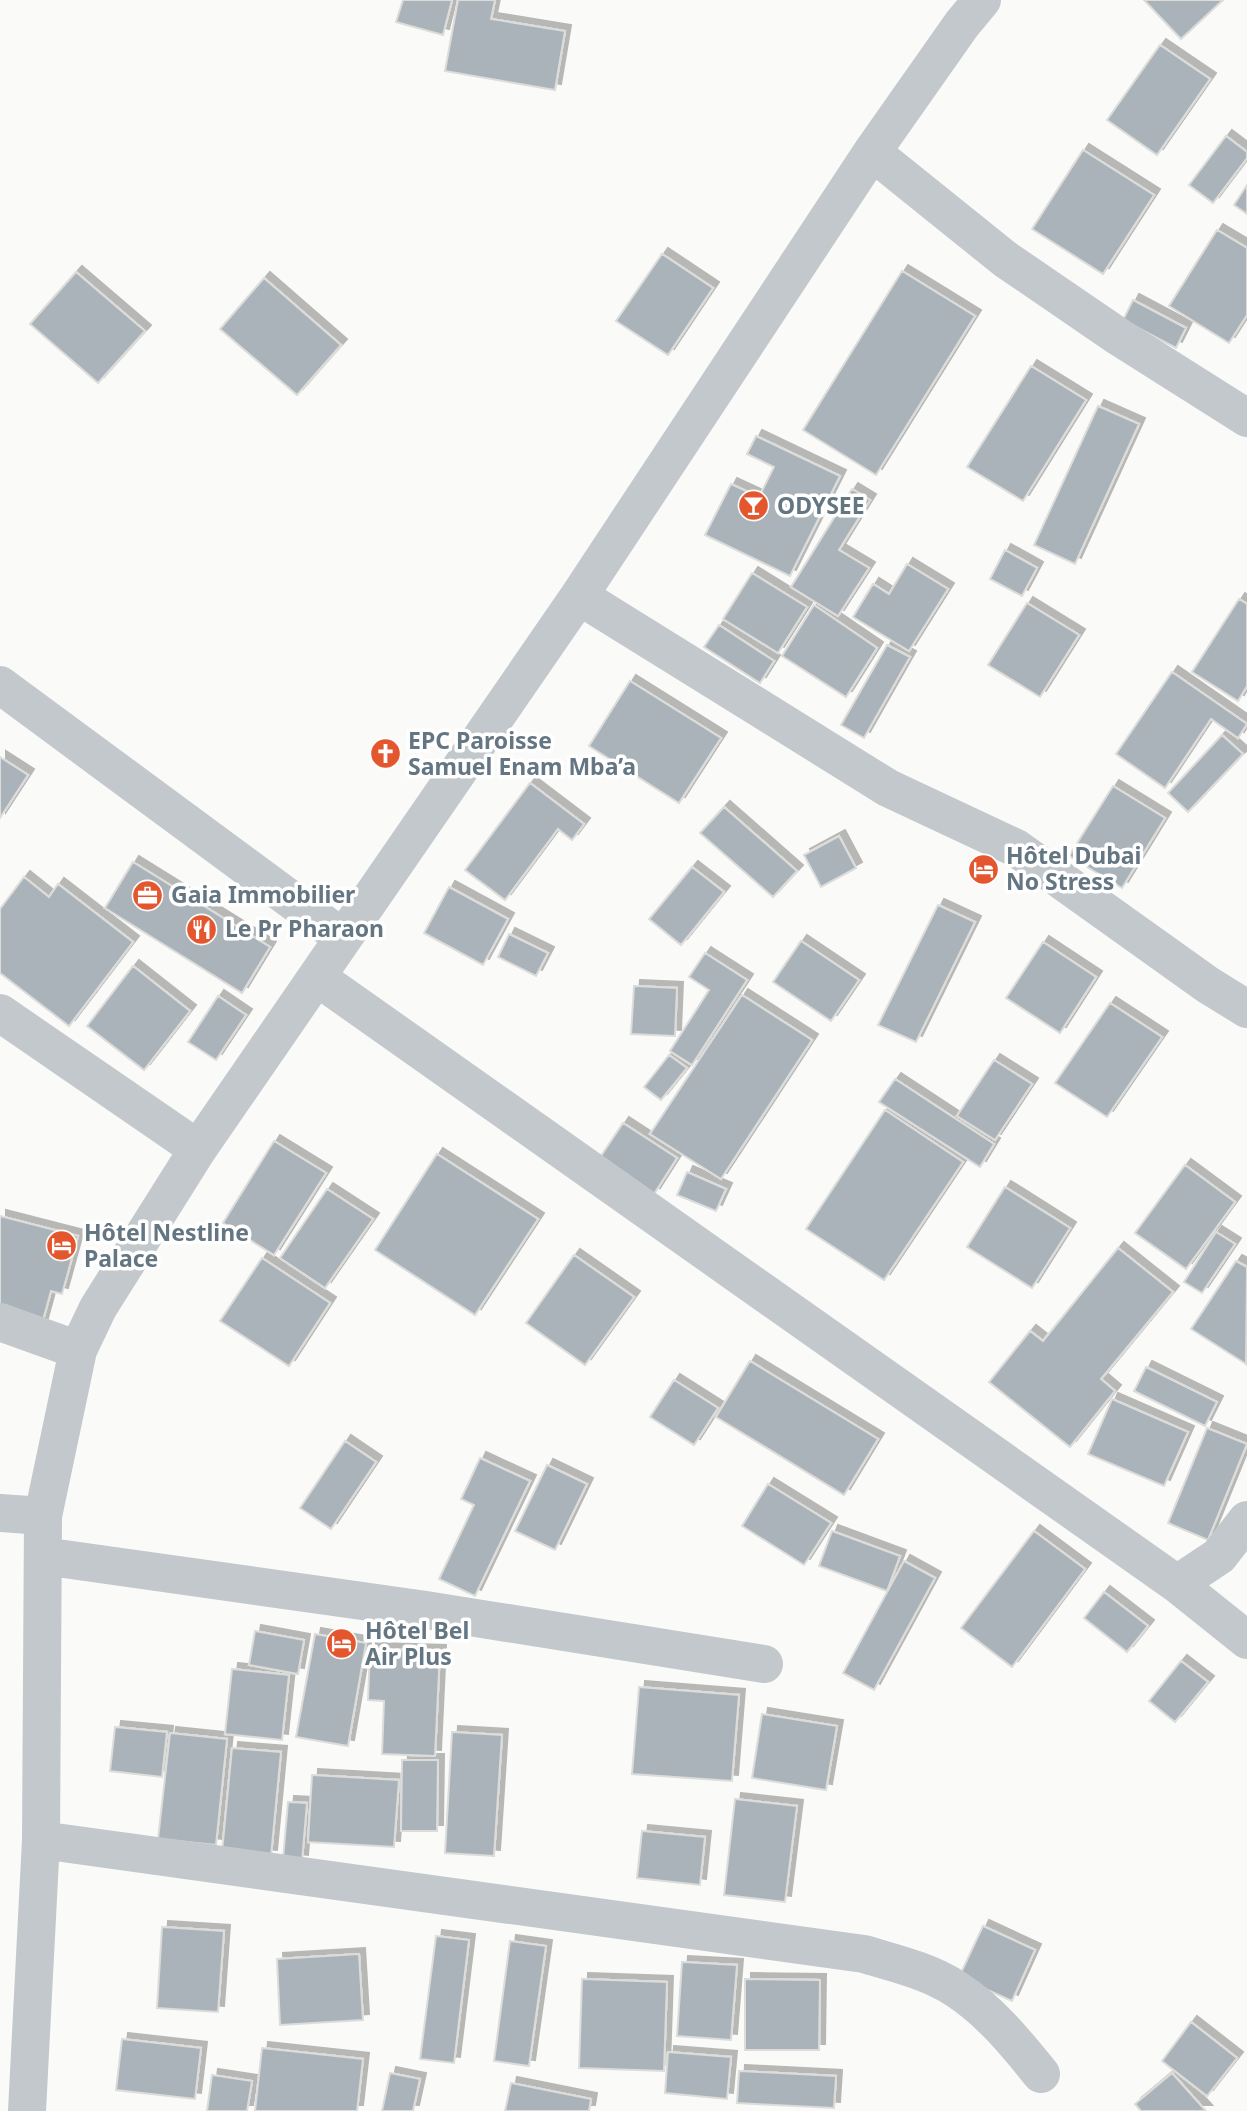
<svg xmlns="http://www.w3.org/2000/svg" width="1247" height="2111" font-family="'Noto Sans',sans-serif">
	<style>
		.building { fill: #aab3b9; stroke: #dcdcda; stroke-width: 2; filter: url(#shadow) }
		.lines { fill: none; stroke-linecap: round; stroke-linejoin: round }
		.minor { stroke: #c3c8cc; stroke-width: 38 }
		.labels { text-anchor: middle; stroke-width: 7; stroke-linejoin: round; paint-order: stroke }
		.poi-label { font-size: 23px; font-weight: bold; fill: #657683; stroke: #fff; text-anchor: start }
	</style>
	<defs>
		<filter id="shadow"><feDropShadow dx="6" dy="-6" stdDeviation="0" flood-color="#0004"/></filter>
	</defs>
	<rect width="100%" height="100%" fill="#fafaf8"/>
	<!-- building -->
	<path class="building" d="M403 0H452L443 35 396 22Z
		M458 0H495L491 19 565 31 555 90 445 71Z
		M1144 0H1223L1181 39Z
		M1160 45 1210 79 1157 155 1107 120Z
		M1226 136 1247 152V158L1213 203 1189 185Z
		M1083 150 1154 195 1103 274 1032 229Z
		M1247 185V214L1234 205Z
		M1217 230 1247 248V315L1229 343 1169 306Z
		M662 254 713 288 668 355 616 321Z
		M902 271 975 316 876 475 803 430Z
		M76 272 145 331 98 383 30 324Z
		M264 278 341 345 297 395 220 329Z
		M1133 300 1186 328 1176 348 1123 320Z
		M1031 366 1086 400 1023 501 967 467Z
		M1098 406 1139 424 1075 564 1034 545Z
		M756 436 840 476 790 576 705 535 731 484 759 497 774 467 747 454Z
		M852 489 870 500 839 550 869 568 838 616 791 587Z
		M1005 550 1037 568 1022 596 990 579Z
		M907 564 948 589 909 651 853 617 873 584 889 594Z
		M752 573 807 607 778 653 723 619Z
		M1239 599 1247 604V686L1238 701 1192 672Z
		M1027 603 1079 635 1040 697 988 665Z
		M814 605 877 648 846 697 782 656Z
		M719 625 774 661 760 683 704 647Z
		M887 645 910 657 864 738 841 725Z
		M1172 672 1247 724 1238 738 1211 719 1165 788 1116 754Z
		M630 681 721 738 679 803 589 746Z
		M1222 735 1243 754 1188 812 1168 793Z
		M0 757 28 775 0 818Z
		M530 783 584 824 572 840 558 829 505 900 465 870Z
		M1113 786 1165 818 1122 888 1069 856Z
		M724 807 797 871 773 897 700 833Z
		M839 836 856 868 821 887 804 855Z
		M133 862 270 947 242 993 105 908Z
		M692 867 724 892 681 945 649 919Z
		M24 877 49 897 58 884 133 942 69 1026 0 973V909Z
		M449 887 508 919 483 965 424 933Z
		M938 905 975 922 916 1042 878 1025Z
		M509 934 548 953 536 976 498 957Z
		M801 941 859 980 831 1021 773 982Z
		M1043 942 1096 977 1060 1033 1006 998Z
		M705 953 747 980 692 1065 670 1051 709 990 689 977Z
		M133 966 190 1011 144 1070 87 1026Z
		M634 986 677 988 675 1036 631 1034Z
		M742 995 812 1040 721 1179 650 1134Z
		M218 996 246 1015 216 1060 188 1042Z
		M1110 1003 1162 1037 1107 1117 1055 1083Z
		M669 1055 687 1068 661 1100 644 1087Z
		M994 1060 1032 1084 995 1140 957 1116Z
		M895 1079 994 1144 980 1167 879 1102Z
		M885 1110 963 1162 884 1280 806 1229Z
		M623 1123 677 1158 654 1194 599 1159Z
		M274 1141 326 1173 274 1255 223 1223Z
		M437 1154 538 1219 475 1315 375 1250Z
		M1185 1165 1235 1202 1186 1269 1135 1233Z
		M687 1172 726 1189 716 1211 677 1195Z
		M1005 1187 1070 1228 1032 1288 967 1247Z
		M327 1189 373 1219 325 1288 280 1258Z
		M0 1216 78 1236 62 1294 51 1291 39 1335 0 1324Z
		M1216 1232 1235 1244 1202 1293 1184 1282Z
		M1118 1248 1173 1292 1101 1379 1115 1391 1070 1447 989 1382 1030 1331 1043 1341Z
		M574 1255 634 1297 585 1365 526 1323Z
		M262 1258 330 1303 289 1366 220 1321Z
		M1236 1261 1247 1267 1246 1364 1191 1329Z
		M750 1361 878 1439 844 1495 716 1417Z
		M1146 1367 1217 1402 1205 1426 1134 1391Z
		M674 1380 718 1408 694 1445 650 1417Z
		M1112 1399 1188 1432 1164 1486 1088 1454Z
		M1207 1428 1247 1444 1208 1540 1168 1523Z
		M345 1441 376 1462 331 1529 300 1508Z
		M480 1458 530 1481 475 1596 439 1579 474 1505 461 1499Z
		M547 1465 587 1484 555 1550 515 1531Z
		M768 1484 831 1523 804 1565 742 1526Z
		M832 1531 900 1556 887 1591 819 1566Z
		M1034 1531 1085 1569 1012 1667 961 1628Z
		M904 1561 935 1578 874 1690 843 1673Z
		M1104 1592 1148 1626 1127 1652 1084 1618Z
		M255 1631 304 1640 298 1674 249 1665Z
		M315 1634 366 1643 348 1746 296 1737Z
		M370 1649 440 1651 435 1756 382 1754 384 1701 368 1700Z
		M1181 1661 1208 1682 1175 1722 1149 1701Z
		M232 1669 289 1675 282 1740 225 1734Z
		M639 1687 739 1695 732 1781 632 1774Z
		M762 1714 837 1726 826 1790 752 1778Z
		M115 1727 167 1732 162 1777 110 1771Z
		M452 1732 502 1735 494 1856 445 1853Z
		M170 1733 227 1739 216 1845 158 1839Z
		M232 1748 281 1752 271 1856 222 1852Z
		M402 1760H438L437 1831H401Z
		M312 1775 399 1780 394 1847 308 1842Z
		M735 1799 797 1806 785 1902 724 1895Z
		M288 1802 307 1803 302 1861 283 1859Z
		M642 1831 705 1837 700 1885 637 1878Z
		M983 1926 1035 1950 1012 2001 959 1977Z
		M162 1927 224 1931 218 2012 157 2008Z
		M436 1936 469 1940 454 2063 420 2059Z
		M510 1941 546 1946 529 2066 494 2061Z
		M359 1954 363 2020 280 2025 277 1959Z
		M682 1962 737 1965 731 2040 677 2036Z
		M582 1979 667 1982 664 2071 579 2068Z
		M745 1979 820 1980 819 2050H745Z
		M1191 2022 1237 2058 1207 2096 1162 2061Z
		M122 2039 201 2048 195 2099 116 2090Z
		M262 2048 363 2059 357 2111H255Z
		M668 2052 731 2057 727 2099 665 2093Z
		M739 2071 836 2076 834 2108 737 2103Z
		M390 2073 420 2079 413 2111H382Z
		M1172 2073 1206 2111H1141L1135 2104Z
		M212 2075 252 2081 247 2111H207Z
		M511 2083 591 2099 589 2111H505Z"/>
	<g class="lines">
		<!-- minor -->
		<path class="minor" d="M872 152 1005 259 1119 337 1247 418
			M579 596 888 788 1016 848 1208 985 1247 1009
			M0 685 343 938
			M318 978 1177 1584 1247 1640
			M0 1013 198 1149
			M0 1322 78 1350
			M0 1513 43 1516
			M43 1556 426 1610 764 1664
			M1177 1584 1219 1556 1247 1520
			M41 1840 864 1954C894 1963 929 1971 956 1989 990 2011 1015 2042 1041 2074
			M27 2111 41 1840 43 1516 78 1350 98 1308 198 1149 579 596 872 152 962 24 982 0"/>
	</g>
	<!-- icons -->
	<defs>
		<symbol id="bar-disc" viewBox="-11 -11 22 22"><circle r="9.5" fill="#e4572e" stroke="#fff"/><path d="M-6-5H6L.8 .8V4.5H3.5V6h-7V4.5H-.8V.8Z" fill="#fff"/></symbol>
		<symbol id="church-disc" viewBox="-11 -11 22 22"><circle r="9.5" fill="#e4572e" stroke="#fff"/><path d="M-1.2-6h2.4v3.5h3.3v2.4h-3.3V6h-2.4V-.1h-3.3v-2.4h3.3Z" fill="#fff"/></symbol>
		<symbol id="hotel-disc" viewBox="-11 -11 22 22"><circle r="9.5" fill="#e4572e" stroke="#fff"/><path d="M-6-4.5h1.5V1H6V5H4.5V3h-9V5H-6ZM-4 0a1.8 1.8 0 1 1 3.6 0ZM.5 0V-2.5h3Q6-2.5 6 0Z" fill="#fff"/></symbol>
		<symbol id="office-disc" viewBox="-11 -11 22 22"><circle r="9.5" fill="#e4572e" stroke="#fff"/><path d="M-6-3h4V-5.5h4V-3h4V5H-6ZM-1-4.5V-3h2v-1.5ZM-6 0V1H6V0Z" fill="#fff"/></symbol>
		<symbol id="restaurant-disc" viewBox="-11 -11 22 22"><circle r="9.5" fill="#e4572e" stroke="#fff"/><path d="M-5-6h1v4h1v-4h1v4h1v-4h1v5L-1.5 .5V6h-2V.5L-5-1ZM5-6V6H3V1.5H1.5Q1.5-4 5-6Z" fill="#fff"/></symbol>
	</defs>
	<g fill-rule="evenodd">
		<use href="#bar-disc" x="736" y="488" width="35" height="35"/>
		<use href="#church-disc" x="368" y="736" width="35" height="35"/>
		<use href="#hotel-disc" x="966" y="852" width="35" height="35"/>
		<use href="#office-disc" x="130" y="878" width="35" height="35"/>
		<use href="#restaurant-disc" x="184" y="912" width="35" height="35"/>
		<use href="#hotel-disc" x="44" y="1228" width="35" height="35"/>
		<use href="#hotel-disc" x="324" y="1626" width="35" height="35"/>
	</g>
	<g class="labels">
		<!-- poi labels -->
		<g class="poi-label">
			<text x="777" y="514">ODYSEE</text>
			<text x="408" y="749">EPC Paroisse<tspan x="408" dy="26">Samuel Enam Mba’a</tspan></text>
			<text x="1006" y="864">Hôtel Dubai<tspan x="1006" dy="26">No Stress</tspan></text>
			<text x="171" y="903">Gaia Immobilier</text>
			<text x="225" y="937">Le Pr Pharaon</text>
			<text x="84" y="1241">Hôtel Nestline<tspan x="84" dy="26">Palace</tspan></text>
			<text x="365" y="1639">Hôtel Bel<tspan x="365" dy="26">Air Plus</tspan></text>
		</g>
	</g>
</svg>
